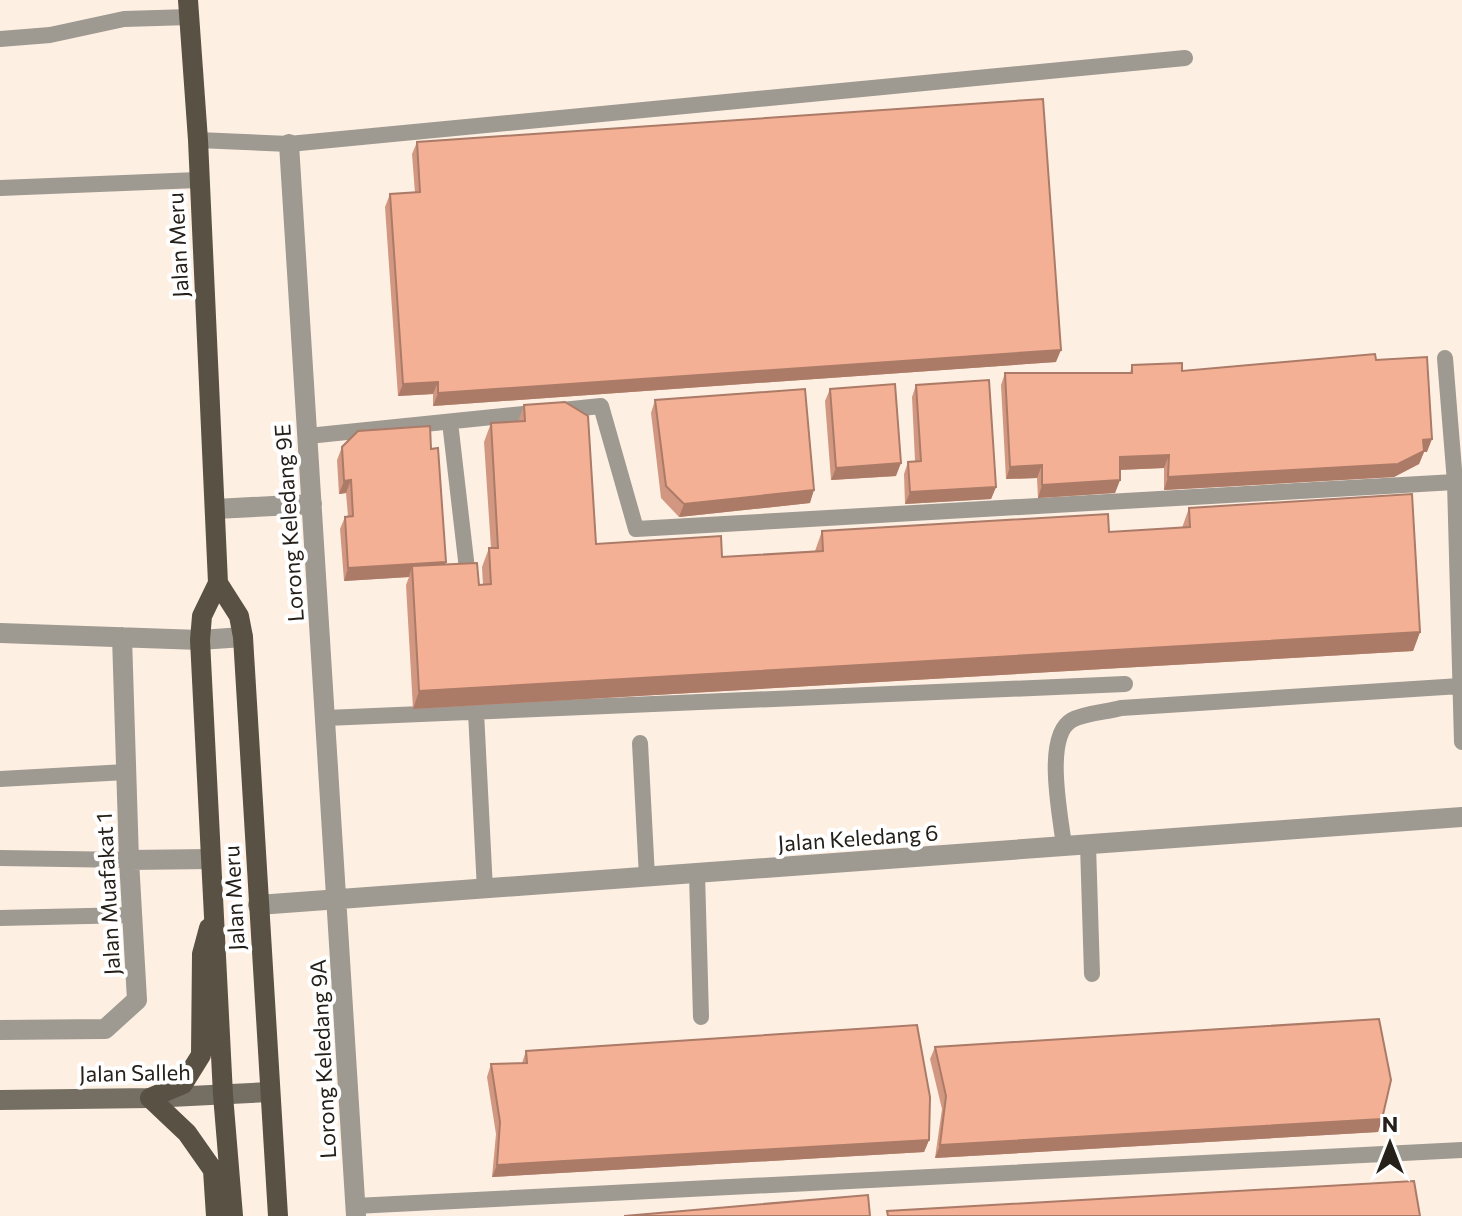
<svg xmlns="http://www.w3.org/2000/svg" width="1462" height="1216" font-family="Commissioner,sans-serif">
	<style>
		.lines { fill: none; stroke-linecap: round; stroke-linejoin: round }
		.lane { stroke: #9e9991; stroke-width: 16 }
		.street { stroke: #9e9991; stroke-width: 20 }
		.secondary { stroke: #756f63; stroke-width: 20 }
		.primary { stroke: #595143; stroke-width: 20 }
		.wall { fill: #d29780 }
		.shaded-wall { fill: #ab7b68 }
		.building { fill: #f4b095; stroke: #ab7b68; stroke-width: 2 }
		.labels { text-anchor: middle; stroke-width: 8; stroke-linejoin: round; paint-order: stroke }
		.street-label { font-size: 22px; fill: #26201a; stroke: #fff }
	</style>
	<rect width="100%" height="100%" fill="#feefe3"/>
	<g class="lines">
		<!-- lane -->
		<path class="lane" d="M0 39 50 35 124 19 190 17
			M198 140 289 144 1185 58
			M0 188 198 180
			M1445 358 1455 482
			M450 422 467 569
			M308 436 601 406 636 529 1455 482 1462 742
			M476 712 485 890
			M326 718 1125 684
			M640 743 647 877
			M0 779 126 772
			M1088 845 1092 974
			M1064 846C1061 818 1043 736 1072 720 1085 713 1107 712 1121 708L1460 686
			M0 858 129 860
			M697 874 701 1017
			M0 918 132 915
			M355 1206 1462 1150"/>
		<!-- street -->
		<path class="street" d="M289 144 356 1216
			M215 509 312 504
			M0 633 200 640 243 637
			M129 860 211 859
			M258 905 1462 817
			M0 1030 105 1029 137 1000 129 860 122 637"/>
		<!-- secondary -->
		<path class="secondary" d="M0 1100 150 1098 270 1092"/>
		<!-- primary -->
		<path class="primary" d="M188 0 198 140 218 583 202 616 200 640 223 1095 233 1216
			M218 583 239 616 243 637 278 1216
			M209 928 202 954 201 1055 183 1084 150 1098 187 1133 213 1170 216 1216"/>
	</g>
	<!-- wall -->
	<path class="wall" d="M417 142 1056 362 433 406V394L398 396 385 207 390 194 415 193 412 154Z
		M1376 360 1427 452H1424L1419 464 1394 477 1164 490V468L1120 470V480L1115 493 1038 498 1037 478 1006 479 1001 385 1005 373H1130L1132 365 1182 371Z
		M916 385 996 487 991 499 905 504 904 474 908 462 915 461 912 397Z
		M830 389 896 476 831 480 825 401Z
		M655 400 810 503 679 517 661 498 651 413Z
		M524 405 596 544 722 557 815 551 822 531 1109 532 1182 528 1189 508 1420 632 1413 651 413 709 406 585 409 577 344 581 340 529 345 517 348 516 346 493 339 494 337 460 342 447 431 449 445 564 479 585H483L482 567 489 548H491L484 442 491 423 518 422Z
		M935 1047 1382 1119 1378 1132 935 1158 942 1109 930 1059Z
		M526 1051 929 1140 924 1152 492 1177 496 1134 487 1077 491 1064 522 1063Z"/>
	<!-- shaded-wall -->
	<path class="shaded-wall" d="M1061 350 1056 362 433 406 438 393Z
		M438 382 433 394 398 396 403 384Z
		M1432 439 1427 452H1424L1419 464 1394 477 1164 490 1168 477Z
		M1169 455 1164 468 1115 470 1120 457Z
		M901 463 896 476 831 480 836 468Z
		M1042 465 1037 478 1006 479 1010 467Z
		M351 480 346 493 339 494 344 481Z
		M1120 480 1115 493 1038 498 1042 485Z
		M996 487 991 499 905 504 910 492Z
		M814 490 810 503 679 517 684 504Z
		M446 562 442 574 412 566 409 577 344 581 348 568Z
		M1420 632 1413 651 413 709 419 691Z
		M1382 1119 1378 1132 935 1158 940 1145Z
		M929 1140 924 1152 492 1177 497 1165Z"/>
	<!-- building -->
	<path class="building" d="M1043 99 1061 350 438 393V382L403 384 390 194 420 192 417 142Z
		M1375 354 1376 360 1427 357 1432 439 1423 440 1424 451 1398 464 1168 477 1169 455 1120 457V480L1042 485V465L1010 467 1005 373H1132V365L1182 363V371Z
		M989 380 996 487 910 492 908 462 921 461 916 385Z
		M895 384 901 463 836 468 830 389Z
		M805 389 814 490 684 504 666 486 655 400Z
		M565 402 588 416 596 544 721 536 722 557 823 551 822 531 1108 514 1109 532 1190 527 1189 508 1412 494 1420 632 419 691 412 566 477 563 479 585 491 584 489 548H498L491 423 525 421 524 405Z
		M430 426 431 449 438 448 446 562 348 568 345 517 353 516 351 480 344 481 342 447 358 431Z
		M1379 1019 1391 1080 1382 1119 940 1145 946 1096 935 1047Z
		M917 1025 930 1097 929 1140 497 1165 500 1122 491 1064 527 1063 526 1051Z
		M1414 1181 1420 1216H888L887 1211Z
		M868 1195 870 1216H624Z"/>
	<g class="labels">
		<!-- street labels -->
		<g class="street-label">
			<text transform="translate(178 245) rotate(-93)" y="8">Jalan Meru</text>
			<text transform="translate(289 523) rotate(-94)" y="8">Lorong Keledang 9E</text>
			<text transform="translate(858 838) rotate(-4)" y="8">Jalan Keledang 6</text>
			<text transform="translate(108 894) rotate(-93)" y="8">Jalan Muafakat 1</text>
			<text transform="translate(234 898) rotate(-93)" y="8">Jalan Meru</text>
			<text transform="translate(323 1059) rotate(-93)" y="8">Lorong Keledang 9A</text>
			<text transform="translate(135 1073) rotate(-1)" y="8">Jalan Salleh</text>
		</g>
	</g>
	<!-- north arrow -->
	<g transform="translate(1390 1144)" stroke="#ffffff" stroke-width="6" paint-order="stroke">
	<path d="M0-6L14 30L0 20L-14 30Z" fill="#26201a"/>
	<text y="-12" font-size="22" font-weight="bold" text-anchor="middle" fill="#26201a">N</text>
	</g>
</svg>
